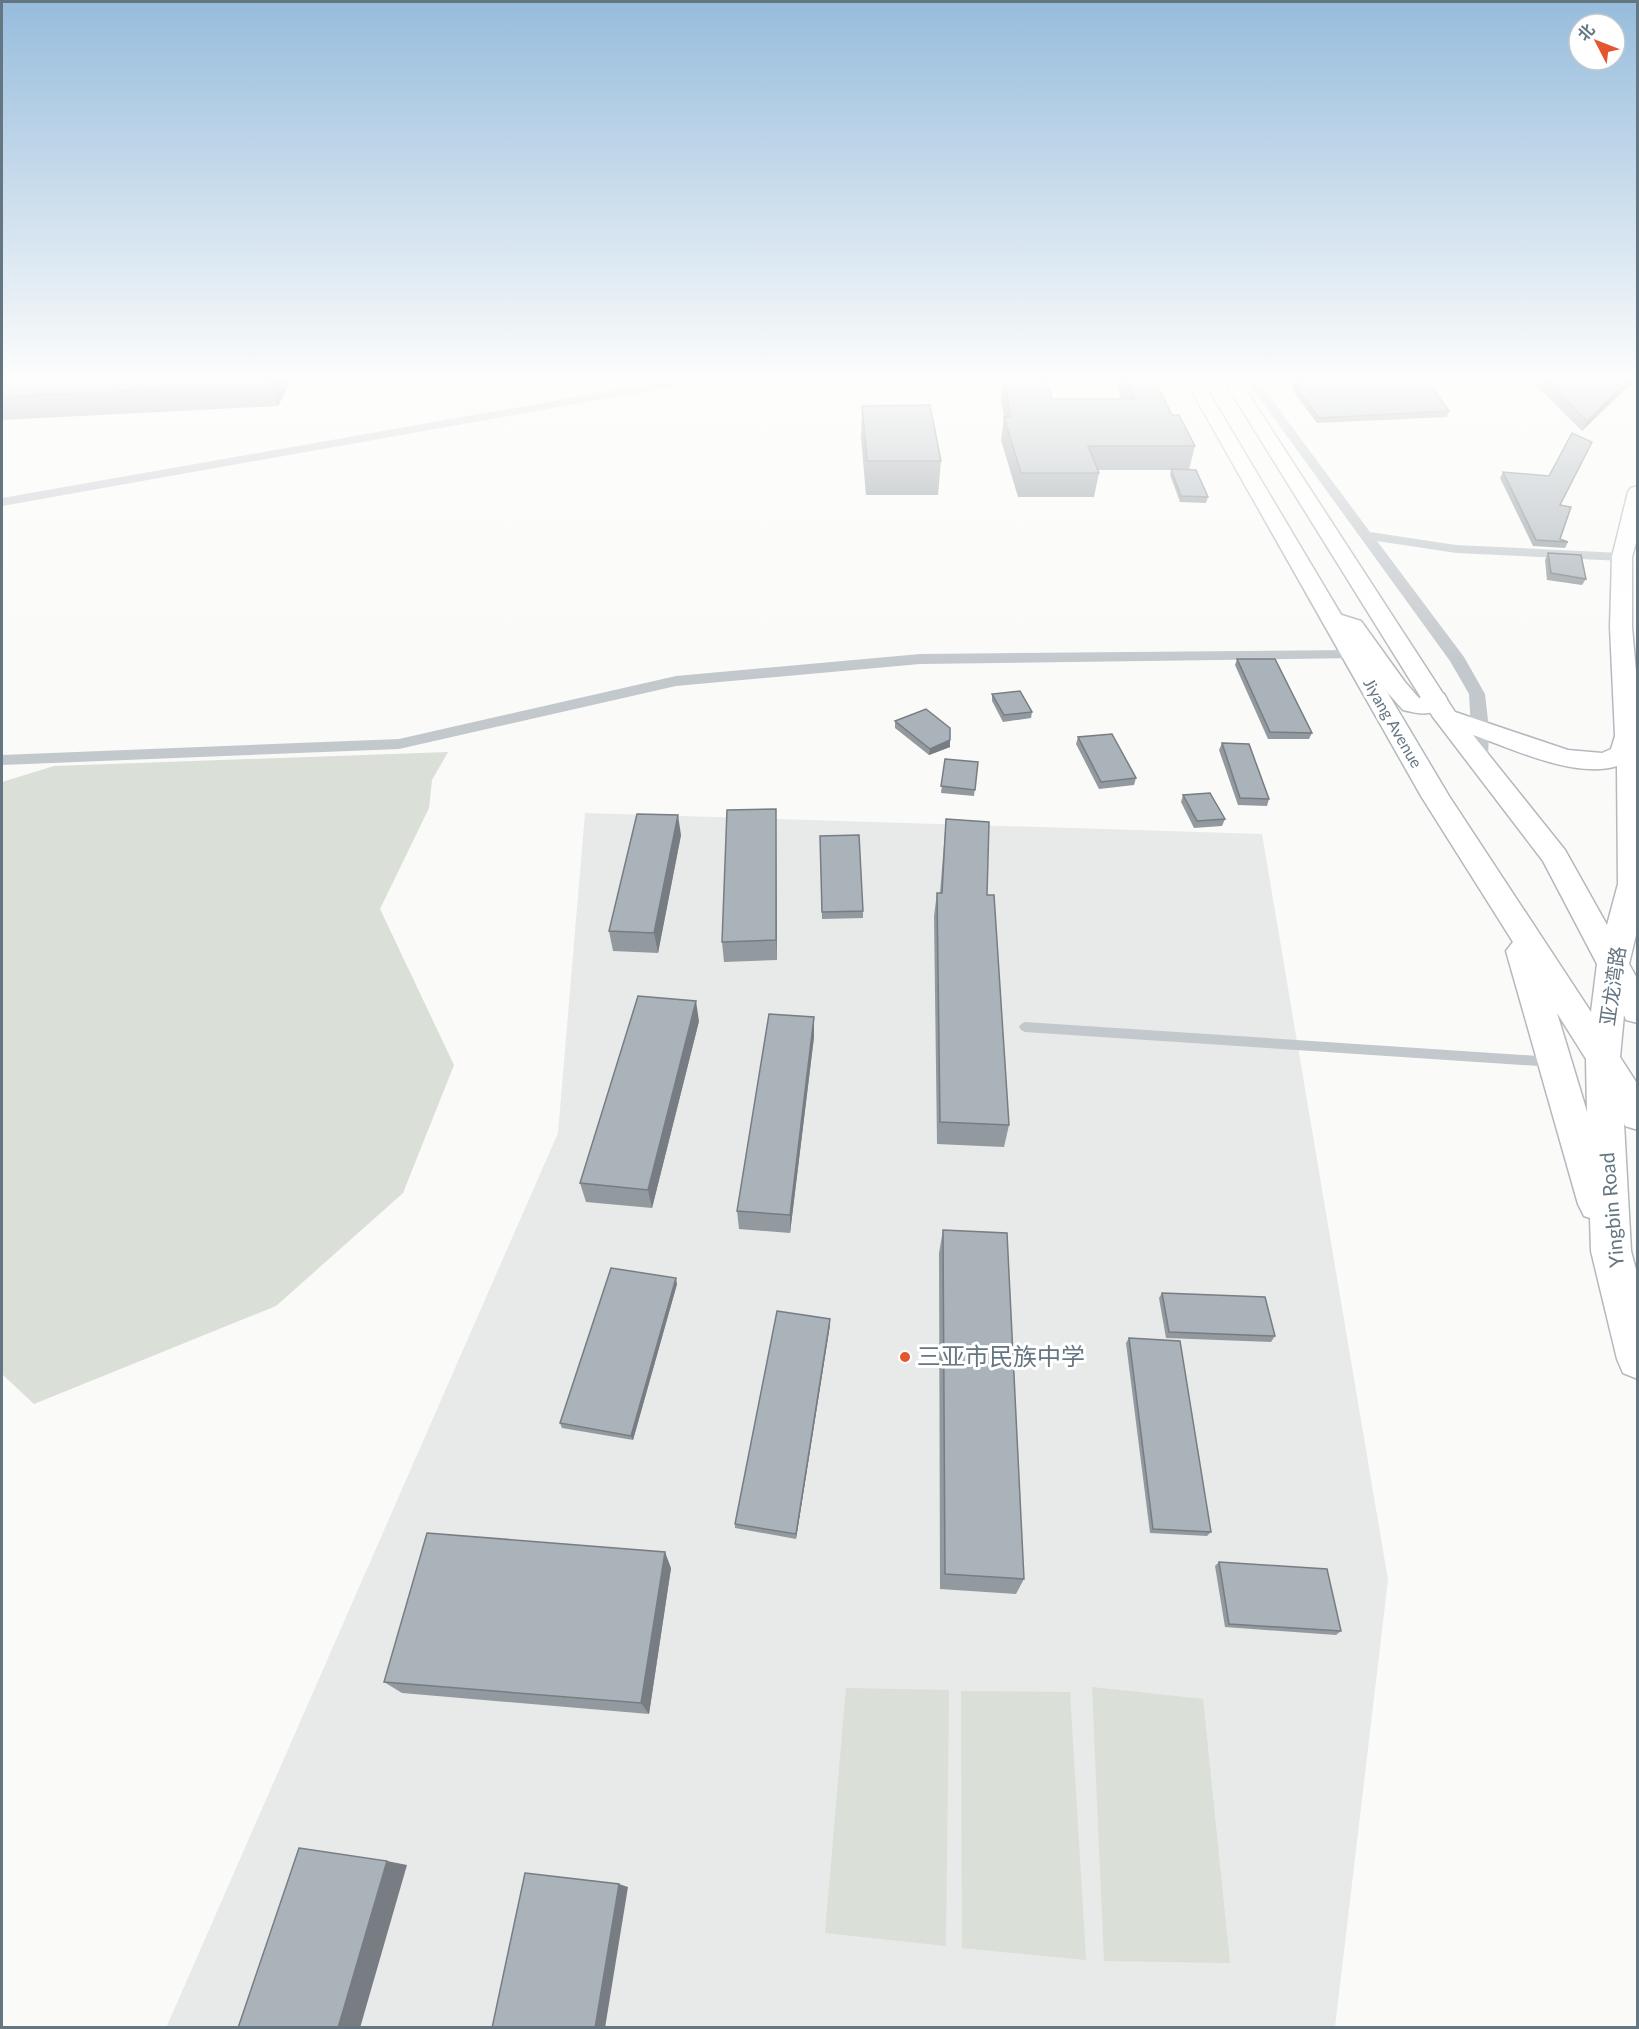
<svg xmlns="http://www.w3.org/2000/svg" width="1639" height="2029" font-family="Lato,'Noto Sans SC',sans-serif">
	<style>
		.built { fill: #e8e9e9 }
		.green { fill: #dadfd7 }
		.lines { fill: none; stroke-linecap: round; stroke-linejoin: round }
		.primary-casing { stroke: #b5babe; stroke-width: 3 }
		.trunk-casing { stroke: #b4b9bd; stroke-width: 3 }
		.service { fill: #c3c8cc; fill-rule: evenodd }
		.minor { fill: #c3c8cc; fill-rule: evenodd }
		.primary { fill: #fff; fill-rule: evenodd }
		.trunk { fill: #fff; fill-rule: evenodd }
		.wall { fill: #929a9f }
		.shaded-wall { fill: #777d82 }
		.building { fill: #aab3b9; stroke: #777d82; stroke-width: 1.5 }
		.poi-dot { fill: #e4572e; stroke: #fff; stroke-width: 2 }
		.labels { text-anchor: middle; stroke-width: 6; stroke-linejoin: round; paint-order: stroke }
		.far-street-label { font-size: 16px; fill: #657683; stroke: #fff }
		.street-label { font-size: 20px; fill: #657683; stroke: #fff }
		.near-poi-label { font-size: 24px; fill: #657683; stroke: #fff; text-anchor: start }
	</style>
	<rect width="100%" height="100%" fill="#fafaf8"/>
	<!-- built -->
	<path class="built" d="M585 813 1262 834 1388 1580 1335 2027 166 2028 558 1133Z"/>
	<!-- green -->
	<path class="green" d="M448 752 432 780 429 808 380 909 454 1065 403 1193 276 1306 34 1404 2 1374V782L54 766Z
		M1092 1687 1203 1699 1230 1963 1104 1961Z
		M846 1688 949 1690 946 1946 825 1933Z
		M961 1691 1070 1692 1086 1960 962 1948Z"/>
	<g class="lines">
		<defs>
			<path id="primary" d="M1332 612 1361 621 1405 682 1419 698 1435 692 1444 694 1447 699C1435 717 1423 715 1403 710L1387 692 1345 631 1324 624 1321 619 1324 614Z"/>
			<path id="trunk" d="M1186 381H1202L1449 796 1591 1012 1597 964 1543 861 1433 717 1224 381H1240L1455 712 1568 750 1602 753 1611 749 1615 736 1610 627 1612 557 1628 492 1631 488 1638 486V535L1632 557V627L1638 694V927L1629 964 1638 980V1023L1626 1020 1624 1015 1620 1057 1638 1085V1130L1625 1126 1624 1123 1631 1251 1638 1277V1379L1623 1373 1617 1359 1591 1251 1590 1218 1584 1216 1578 1204 1506 951 1513 942 1421 796ZM1473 735C1513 749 1575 779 1617 766L1618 884 1607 925 1565 850ZM1557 1013 1586 1059 1587 1112Z"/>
		</defs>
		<!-- primary casing -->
		<use href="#primary" class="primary-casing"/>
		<!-- trunk casing -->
		<use href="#trunk" class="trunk-casing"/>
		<!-- service -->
		<path class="service" d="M1025 1022 1554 1057 1558 1059 1560 1062 1558 1065 1554 1067 1025 1032 1021 1030 1019 1027 1021 1024Z"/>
		<!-- minor -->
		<path class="minor" d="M667 381H693L688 384 2 506V498Z
			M1247 381H1258L1370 532 1456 545 1622 553 1629 557 1622 561 1456 553 1377 541 1464 657 1485 694 1489 729 1488 759 1485 763H1473L1470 759 1471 729 1469 694 1450 661Z
			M1353 650 1359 652 1361 655 1359 658 920 664 676 686 399 749 2 765V755L399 739 676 676 920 654Z"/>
		<!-- primary -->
		<use href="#primary" class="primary"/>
		<!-- trunk -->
		<use href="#trunk" class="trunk"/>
	</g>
	<!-- wall -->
	<path class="wall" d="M2 381H291L278 406 2 420Z
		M1003 381H1047L1052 399H1121L1114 381H1155L1172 415 1195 446 1189 470 1208 497 1206 503 1180 502 1170 475 1171 470H1098L1099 473 1094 497H1018L1001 440 1004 417 1001 400Z
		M1289 381H1427L1449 411 1447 417 1317 423 1293 391 1294 388Z
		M1532 381H1638L1627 387 1582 431Z
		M862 406 941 461 938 495H866L861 438Z
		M1503 472 1560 505V539L1568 542 1565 548 1533 546 1500 478Z
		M1548 553 1586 579 1582 585 1547 580 1545 560Z
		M1237 659 1312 733 1309 739H1268L1235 665Z
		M992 694 1032 712 1031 718 1003 722 992 701Z
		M895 721 950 747 929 755 895 728Z
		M1078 737 1136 778 1134 785 1099 789 1076 744Z
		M1222 743 1269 799 1267 806 1238 805 1219 750Z
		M945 759 978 762 974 796 941 793Z
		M1183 795 1225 819 1222 826 1194 828 1181 802Z
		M946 819 987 895 1009 1125 1004 1147 937 1144 934 916 937 893H940Z
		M776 829 777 960 724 962 722 942Z
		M681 835 658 953 613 951 609 931Z
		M820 836 863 911V918L822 919Z
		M814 1017V1037L790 1233 739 1229 737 1211Z
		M699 1021 652 1208 586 1202 580 1183Z
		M943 1230 1024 1579 1016 1594 940 1589 939 1253Z
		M677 1284 633 1440 562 1428 560 1423Z
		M1162 1293 1275 1336 1271 1342 1166 1338 1159 1298Z
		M830 1319V1325L796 1539 735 1528V1524Z
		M1129 1338 1211 1532 1207 1536 1150 1533 1126 1343Z
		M1219 1562 1341 1631 1336 1635 1225 1627 1215 1566Z
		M671 1568 649 1714 402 1693 384 1682Z"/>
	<!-- shaded-wall -->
	<path class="shaded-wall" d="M272 381H291L278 406 270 384Z
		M1628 381H1638V383L1627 387 1582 431 1587 421Z
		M950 740V747L929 755 930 749Z
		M776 809V829L777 960 776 940Z
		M678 815 681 835 658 953 654 933Z
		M696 1001 699 1021 652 1208 648 1190Z
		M814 1017V1037L790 1233V1215Z
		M676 1278 677 1284 633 1440 631 1436Z
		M830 1319V1325L796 1539V1534Z
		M665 1552 671 1568 649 1714 641 1703Z
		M387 1861 407 1865 360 2028H338Z
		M619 1884 628 1887 605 2028H595Z"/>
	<!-- building -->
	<path class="building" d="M2 381H272L270 384 2 397Z
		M1004 381H1047L1052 399H1135L1127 381H1155L1172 415H1179L1195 446H1088L1099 473H1021L1004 417H1011Z
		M1295 381H1427L1449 411 1319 418 1295 386H1299Z
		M1546 381H1628L1587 421Z
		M930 405 941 461H867L862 406Z
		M1572 433 1592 442 1560 505 1571 507 1560 539 1568 542 1536 540 1503 472 1549 476Z
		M1171 469 1196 470 1208 497 1181 496Z
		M1548 553 1581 555 1586 579 1551 573Z
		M1237 659H1275L1312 733 1270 732Z
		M1020 691 1032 712 1004 715 992 694Z
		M926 709 950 728V740L930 749 895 721Z
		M1112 734 1136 778 1101 782 1078 737Z
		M1222 743 1249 744 1269 799 1240 798Z
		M945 759 978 762 975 790 941 786Z
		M1210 793 1225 819 1197 821 1183 795Z
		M776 809V940L722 942 727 810Z
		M637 814 678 815 654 933 609 931Z
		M946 819 989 822 987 895H994L1009 1125 940 1122 937 893H942Z
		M859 835 863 911 822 912 820 836Z
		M638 996 696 1001 648 1190 580 1183Z
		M769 1014 814 1017 790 1215 737 1211Z
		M943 1230 1007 1233 1024 1579 945 1574Z
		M611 1268 676 1278 631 1436 560 1423Z
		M1162 1293 1265 1297 1275 1336 1169 1332Z
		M777 1311 830 1319 796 1534 735 1524Z
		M1129 1338 1180 1341 1211 1532 1153 1529Z
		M427 1533 665 1552 641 1703 384 1682Z
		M1219 1562 1327 1569 1341 1631 1229 1624Z
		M299 1848 387 1861 338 2028H238Z
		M525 1873 619 1884 595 2028H492Z"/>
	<!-- sky -->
	<linearGradient id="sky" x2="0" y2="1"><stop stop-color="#96bcdc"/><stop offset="0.57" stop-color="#fdfdfc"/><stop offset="1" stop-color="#fdfdfc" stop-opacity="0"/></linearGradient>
	<rect width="1639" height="666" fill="url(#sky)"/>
	<!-- markers -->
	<circle class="poi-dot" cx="905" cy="1357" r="6"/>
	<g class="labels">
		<!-- far-street labels -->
		<g class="far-street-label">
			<text transform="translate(1393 723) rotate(60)" y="6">Jiyang Avenue</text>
		</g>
		<!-- street labels -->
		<g class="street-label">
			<text transform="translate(1613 986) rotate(-82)" y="7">亚龙湾路</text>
			<text transform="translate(1612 1210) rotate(-95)" y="7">Yingbin Road</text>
		</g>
		<!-- near-poi labels -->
		<g class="near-poi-label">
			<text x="917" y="1365">三亚市民族中学</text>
		</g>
	</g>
	<!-- border -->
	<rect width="1639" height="2029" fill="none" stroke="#657683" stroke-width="6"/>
	<!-- north arrow -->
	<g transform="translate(1597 42) rotate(312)"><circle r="28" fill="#ffffff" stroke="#c1c8cd" stroke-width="1.5"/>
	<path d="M0-4.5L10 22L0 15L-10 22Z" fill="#e4572e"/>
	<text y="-9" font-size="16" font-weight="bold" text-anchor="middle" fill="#657683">北</text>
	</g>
</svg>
